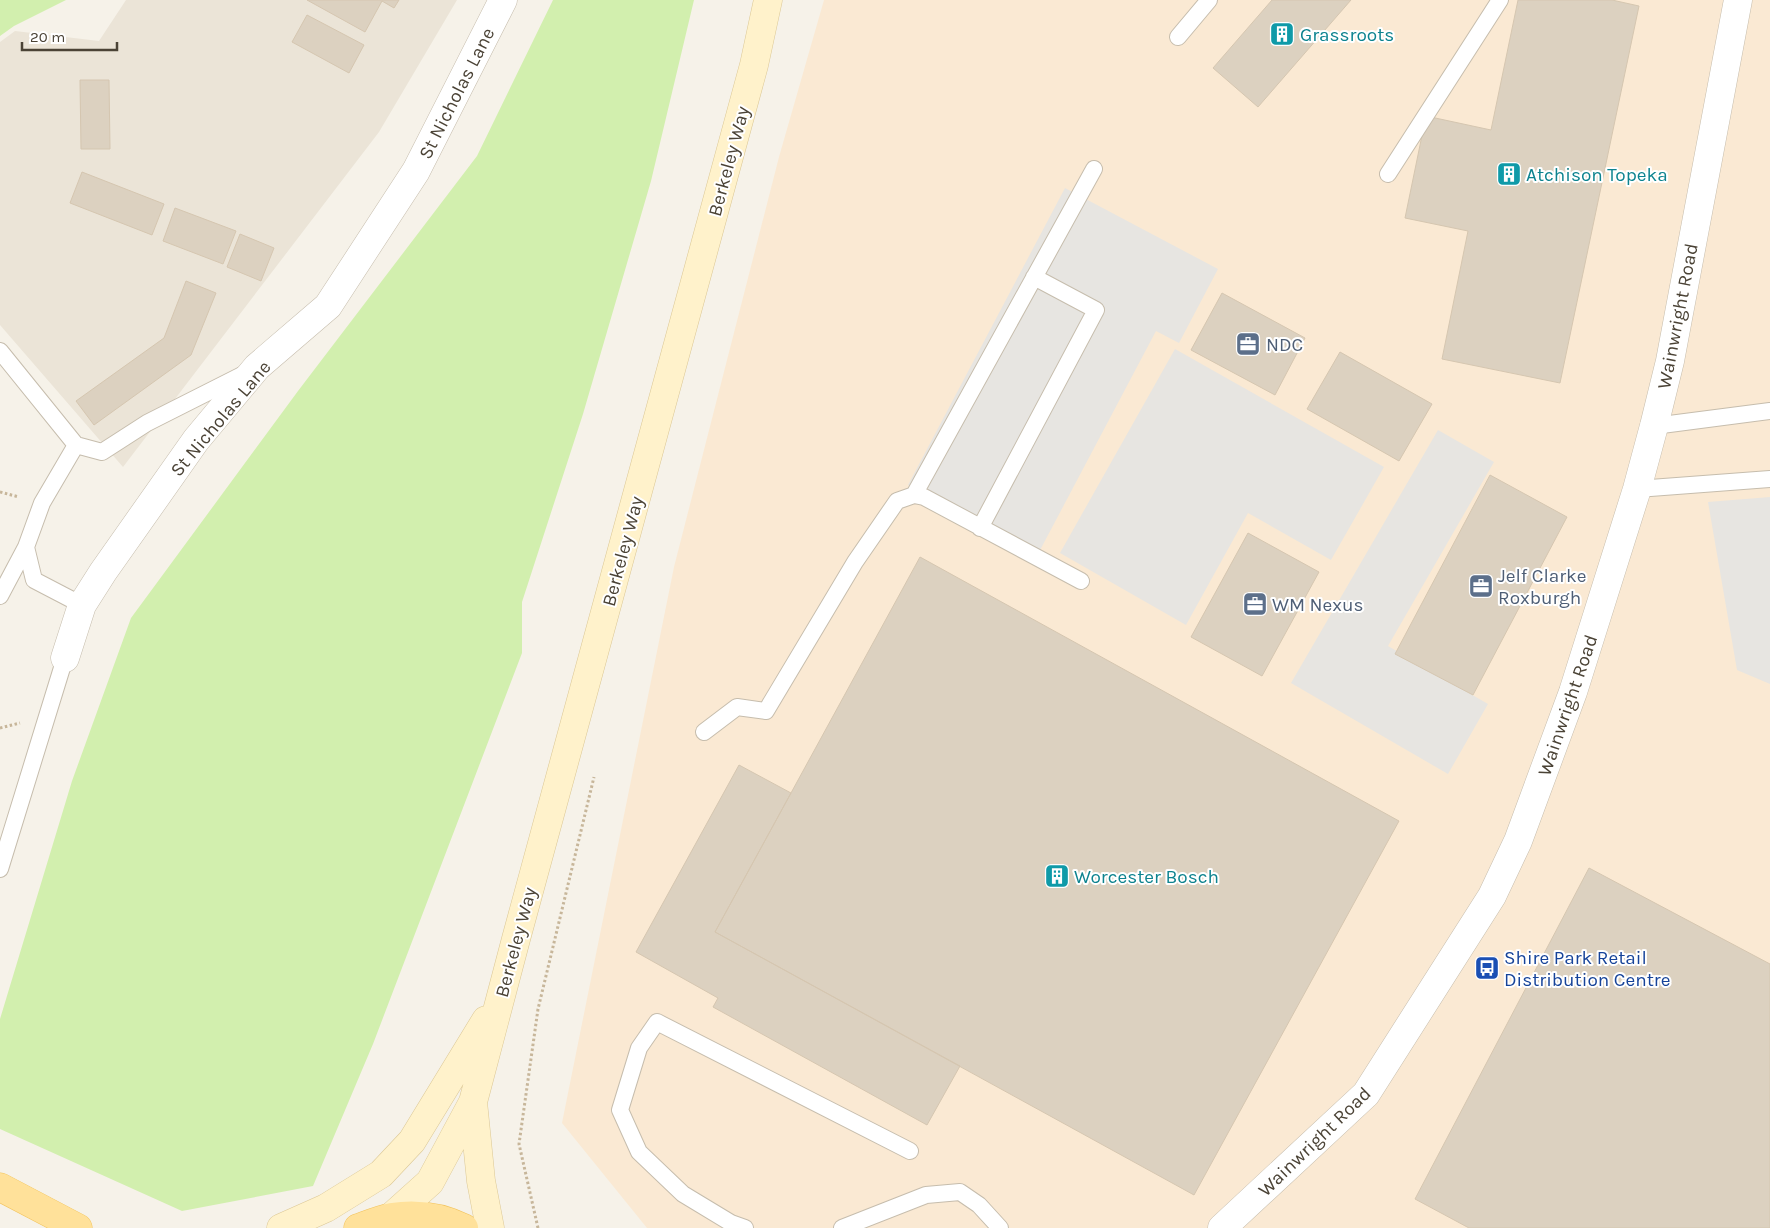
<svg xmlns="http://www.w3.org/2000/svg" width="1770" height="1228" font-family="Karla,sans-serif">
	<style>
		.residential { fill: #ebe4d7 }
		.commercial { fill: #fae9d3 }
		.green { fill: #d2efae }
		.parking { fill: #e7e5e1 }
		.building { fill: #dcd1c0; stroke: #d5c6b0 }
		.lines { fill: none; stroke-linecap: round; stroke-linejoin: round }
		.service-casing { stroke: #c6bdad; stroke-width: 18 }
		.minor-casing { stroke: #c6bdad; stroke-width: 29 }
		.secondary-casing { stroke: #dbc794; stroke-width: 29 }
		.primary-casing { stroke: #f2c35c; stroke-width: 29 }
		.path { stroke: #c7b69a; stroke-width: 3; stroke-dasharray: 2.5 2.5; stroke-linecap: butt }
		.service { stroke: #fff; stroke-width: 16 }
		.minor { stroke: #fff; stroke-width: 28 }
		.secondary { stroke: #fff2cb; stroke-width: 28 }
		.primary { stroke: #ffe19a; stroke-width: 28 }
		.labels { text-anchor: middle; stroke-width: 4; stroke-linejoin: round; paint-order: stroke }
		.culture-label { font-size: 19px; fill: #0d838f; stroke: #fff; text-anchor: start }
		.street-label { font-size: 19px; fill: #4b4336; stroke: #fff }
		.service-label { font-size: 19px; fill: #4e5e75; stroke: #fff; text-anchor: start }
		.transit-label { font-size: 19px; fill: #164399; stroke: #fff; text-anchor: start }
	</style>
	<rect width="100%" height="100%" fill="#f6f2e9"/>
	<!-- residential -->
	<path class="residential" d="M126 0H457L379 132 123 467 0 325V42L15 31 99 41Z"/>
	<!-- commercial -->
	<path class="commercial" d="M824 0H1770V1228H647L562 1123 674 567 779 157Z"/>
	<!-- green -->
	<path class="green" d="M0 0H66L14 26 0 36Z
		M553 0H694L651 181 583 414 522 602V653L373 1044 313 1186 182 1211 0 1129V1019L72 781 131 618 298 391 477 156Z"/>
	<!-- parking -->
	<path class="parking" d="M1065 188 1218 269 1179 343 1156 331 1038 554 908 485Z
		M1175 349 1384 467 1331 560 1248 513 1186 625 1060 553Z
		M1438 430 1494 462 1388 646 1488 704 1448 774 1291 683Z
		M1770 497V684L1737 670 1708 502Z"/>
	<!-- building -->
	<path class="building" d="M307 0H399L394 8 382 1 365 32Z
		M1272 0H1351L1258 107 1213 68Z
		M1518 0H1612L1639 6 1560 383 1442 359 1468 231 1405 218 1426 116 1491 130Z
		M307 15 364 45 349 73 292 42Z
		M80 80H109L110 149H81Z
		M82 172 164 204 152 235 70 203Z
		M175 208 236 231 223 264 163 241Z
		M240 234 274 248 261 281 227 267Z
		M186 281 216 293 191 355 94 425 76 401 164 338Z
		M1222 293 1305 338 1275 395 1191 350Z
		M1340 352 1432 404 1399 461 1307 409Z
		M1490 475 1567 517 1473 695 1395 654Z
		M1248 533 1319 572 1262 676 1191 637Z
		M920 557 1399 821 1194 1195 715 932Z
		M739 765 791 793 715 932 960 1066 927 1125 713 1007 718 998 636 952Z
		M1589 868 1770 964V1228H1469L1415 1199Z"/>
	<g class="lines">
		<defs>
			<path id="service" d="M1178 37 1209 0
				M1388 174 1500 0
				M0 351 76 445 102 452 147 423 244 374
				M1654 426 1770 411
				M76 445 42 503 26 547 34 580 82 605
				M1637 489 1770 479
				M914 495 1094 169
				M980 528 1096 310 1034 277
				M0 596 26 547
				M704 732 737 707 766 711 855 562 897 501 914 495 924 497 1081 581
				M0 869 65 658
				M745 1228 731 1223 683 1194 639 1152 620 1110 639 1048 657 1022 910 1151
				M842 1228 926 1195 960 1192 979 1205 1000 1228"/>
			<path id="minor" d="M65 658 82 605 103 572 196 440 257 367 328 306 416 171 503 0
				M1222 1228 1366 1094 1492 896 1518 841 1573 692 1637 489 1654 426 1670 361 1738 0"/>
			<path id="secondary" d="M473 1102 481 1181 490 1228
				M391 1217 430 1182 473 1102 516 939 754 65 768 0
				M281 1228 326 1208 381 1174 412 1141 486 1020"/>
			<path id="primary" d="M0 1187 78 1228
				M358 1228C369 1224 381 1219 392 1217 417 1213 442 1217 464 1228"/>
		</defs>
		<!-- service casing -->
		<use href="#service" class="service-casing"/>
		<!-- minor casing -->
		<use href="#minor" class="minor-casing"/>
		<!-- secondary casing -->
		<use href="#secondary" class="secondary-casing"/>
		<!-- primary casing -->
		<use href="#primary" class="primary-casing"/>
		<!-- path -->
		<path class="path" d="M0 492 19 497
			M0 728 20 723
			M538 1228 519 1144 538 1009 594 777"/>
		<!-- service -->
		<use href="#service" class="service"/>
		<!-- minor -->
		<use href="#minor" class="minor"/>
		<!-- secondary -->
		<use href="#secondary" class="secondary"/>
		<!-- primary -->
		<use href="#primary" class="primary"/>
	</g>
	<!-- icons -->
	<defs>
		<symbol id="building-square" viewBox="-11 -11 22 22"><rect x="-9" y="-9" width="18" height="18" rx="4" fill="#0f9aa8" stroke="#fff"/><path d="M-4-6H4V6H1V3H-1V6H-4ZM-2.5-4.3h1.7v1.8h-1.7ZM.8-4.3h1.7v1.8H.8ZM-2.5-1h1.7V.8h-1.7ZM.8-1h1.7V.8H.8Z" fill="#fff"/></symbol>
		<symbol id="office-square" viewBox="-11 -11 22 22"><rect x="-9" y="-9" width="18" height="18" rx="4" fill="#5c6f8a" stroke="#fff"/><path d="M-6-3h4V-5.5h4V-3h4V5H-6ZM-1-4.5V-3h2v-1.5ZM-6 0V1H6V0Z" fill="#fff"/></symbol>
		<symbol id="bus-square" viewBox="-11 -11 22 22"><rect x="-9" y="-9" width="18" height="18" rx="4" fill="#1a4fb4" stroke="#fff"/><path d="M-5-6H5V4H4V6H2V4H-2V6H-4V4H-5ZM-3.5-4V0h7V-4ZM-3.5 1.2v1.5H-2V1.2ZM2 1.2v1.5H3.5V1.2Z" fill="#fff"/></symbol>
	</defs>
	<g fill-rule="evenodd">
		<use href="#building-square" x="1268" y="20" width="28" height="28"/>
		<use href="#building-square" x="1495" y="160" width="28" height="28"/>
		<use href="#office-square" x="1234" y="330" width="28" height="28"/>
		<use href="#office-square" x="1467" y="572" width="28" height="28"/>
		<use href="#office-square" x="1241" y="590" width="28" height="28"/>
		<use href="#building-square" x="1043" y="862" width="28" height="28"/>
		<use href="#bus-square" x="1473" y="954" width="28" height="28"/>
	</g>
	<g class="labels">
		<!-- culture labels -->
		<g class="culture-label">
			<text x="1300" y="41">Grassroots</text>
			<text x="1526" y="181">Atchison Topeka</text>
			<text x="1074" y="883">Worcester Bosch</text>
		</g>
		<!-- street labels -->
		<g class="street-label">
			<text transform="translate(456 93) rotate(-63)" y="7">St Nicholas Lane</text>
			<text transform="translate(728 161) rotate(-75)" y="7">Berkeley Way</text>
			<text transform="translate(1677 316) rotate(-79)" y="7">Wainwright Road</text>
			<text transform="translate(220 418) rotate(-50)" y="7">St Nicholas Lane</text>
			<text transform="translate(622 551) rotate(-75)" y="7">Berkeley Way</text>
			<text transform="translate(1567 705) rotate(-71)" y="7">Wainwright Road</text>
			<text transform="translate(515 942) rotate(-75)" y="7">Berkeley Way</text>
			<text transform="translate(1314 1141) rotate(-44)" y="7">Wainwright Road</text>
		</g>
		<!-- service labels -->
		<g class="service-label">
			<text x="1266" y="351">NDC</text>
			<text x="1498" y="582">Jelf Clarke<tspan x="1498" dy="22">Roxburgh</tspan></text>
			<text x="1272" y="611">WM Nexus</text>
		</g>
		<!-- transit labels -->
		<g class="transit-label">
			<text x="1504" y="964">Shire Park Retail<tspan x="1504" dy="22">Distribution Centre</tspan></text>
		</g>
	</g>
	<!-- scale -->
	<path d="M22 42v8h95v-8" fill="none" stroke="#4b4336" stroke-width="2.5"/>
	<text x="30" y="42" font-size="15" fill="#4b4336" stroke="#ffffff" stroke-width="4" paint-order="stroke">20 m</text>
</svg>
